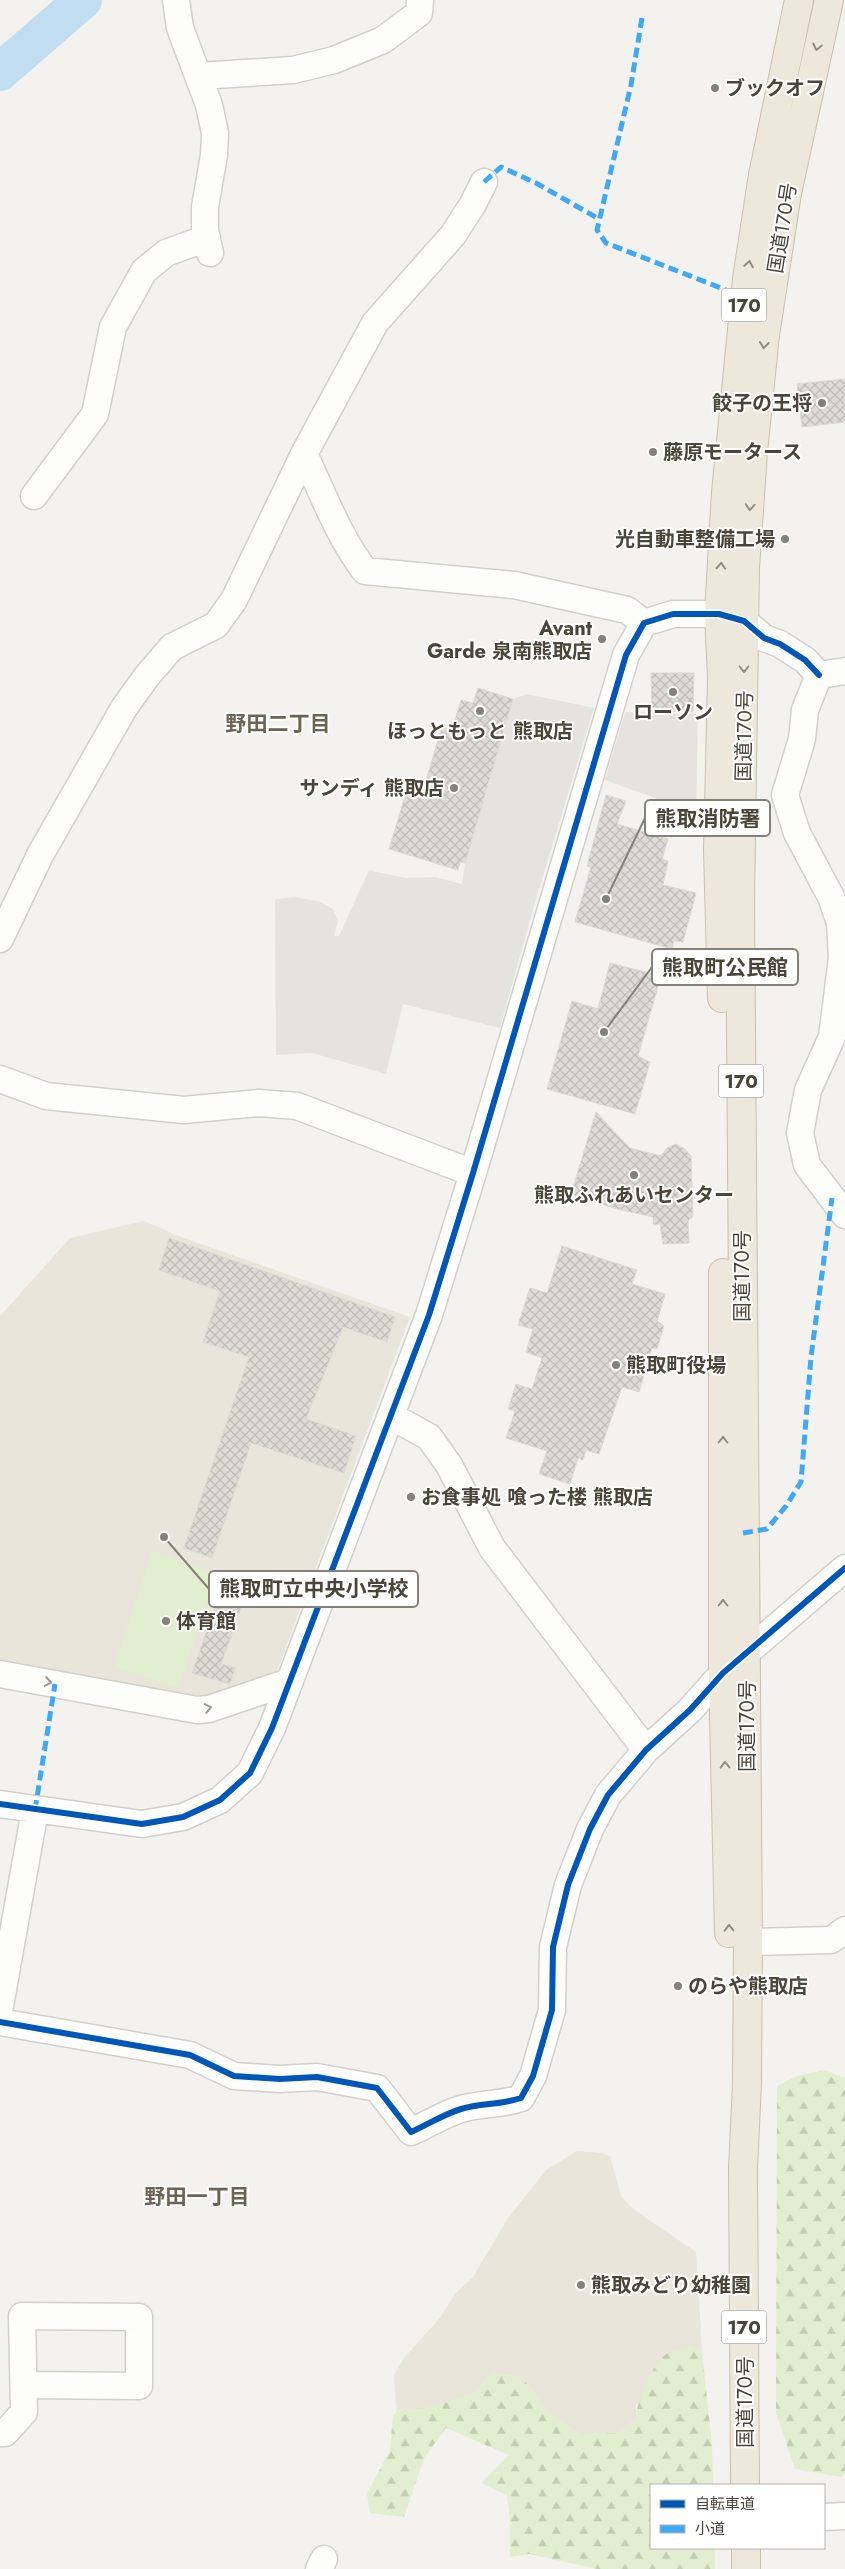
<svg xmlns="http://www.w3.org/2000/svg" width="845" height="2569" font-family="Jost,'Noto Sans JP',sans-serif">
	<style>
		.education { fill: #eae5da }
		.grass { fill: #e1eecf }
		.forest { fill: url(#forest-firs) }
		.parking { fill: #e6e3df }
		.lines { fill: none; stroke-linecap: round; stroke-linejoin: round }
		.river { stroke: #c0ddf1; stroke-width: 38 }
		.building { fill: url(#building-cross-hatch); stroke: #dcd9d4 }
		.minor-casing { stroke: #d2d0cb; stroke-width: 29 }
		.highway-casing { stroke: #ccbfa9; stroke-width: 30 }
		.minor { stroke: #fdfdfc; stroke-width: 26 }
		.highway { stroke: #ede8db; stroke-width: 28 }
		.quiet { stroke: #3fa9f5; stroke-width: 5; stroke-dasharray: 10 5; stroke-linecap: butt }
		.cycleway-casing { stroke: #fff; stroke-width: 9 }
		.cycleway { stroke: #0057b8; stroke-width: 6 }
		.oneway { stroke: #948e82 }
		.oneway2 { stroke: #9b9791 }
		.poi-dot { fill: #868178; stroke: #fff; stroke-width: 2 }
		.labels { text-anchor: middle; stroke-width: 4; stroke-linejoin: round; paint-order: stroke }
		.shield { fill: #fff; stroke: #817c74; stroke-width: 1 }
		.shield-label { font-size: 19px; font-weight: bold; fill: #4b4439 }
		.poi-label { font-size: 20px; font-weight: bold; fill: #4b4439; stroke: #fff; text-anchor: start }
		.street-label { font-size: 20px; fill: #4b4439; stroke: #fff }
		.neighbourhood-label { font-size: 21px; font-weight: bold; fill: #6e6250; stroke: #fff }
		.leader { fill: none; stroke: #868178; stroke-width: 2 }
		.callout-dot { fill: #868178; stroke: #fff; stroke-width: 2 }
		.callout { fill: #fff; stroke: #868178; stroke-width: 2 }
		.callout-label { font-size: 21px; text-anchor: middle; font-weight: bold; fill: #4b4439 }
	</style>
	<defs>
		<pattern id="forest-firs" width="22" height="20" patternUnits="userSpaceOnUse" patternTransform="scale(1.25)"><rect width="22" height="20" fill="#e1eecf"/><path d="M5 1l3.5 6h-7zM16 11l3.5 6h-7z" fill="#c3cdb2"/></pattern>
		<pattern id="building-cross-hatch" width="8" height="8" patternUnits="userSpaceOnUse" patternTransform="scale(1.25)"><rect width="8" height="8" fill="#dedbd6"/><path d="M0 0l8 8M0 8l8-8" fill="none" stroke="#c0bdb8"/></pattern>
	</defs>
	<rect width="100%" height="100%" fill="#f4f2ee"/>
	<!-- education -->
	<path class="education" d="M144 1221 184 1238 410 1317 274 1679 205 1706 0 1663V1316L70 1238Z
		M577 2151 601 2153 610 2156 621 2196 633 2209 696 2252 702 2350 691 2346 636 2405V2418L619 2433 580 2434 547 2411 522 2377 492 2373 473 2394 427 2408 397 2411 395 2398 394 2375 404 2358 439 2319 456 2293 473 2277 508 2218 546 2170Z"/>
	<!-- grass -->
	<path class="grass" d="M152 1551 218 1574 178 1688 114 1667Z"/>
	<!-- forest -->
	<path class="forest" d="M824 2070 845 2078V2474L841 2477 795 2469 776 2413 777 2086 797 2076Z
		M691 2345 702 2350 712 2445 713 2485H651V2548H715V2569H597L529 2554 510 2557V2521L507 2495 481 2483 509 2455 446 2428 424 2458 404 2517 370 2513 367 2494 390 2450 393 2416 397 2411 427 2408 473 2394 492 2373 522 2377 547 2411 580 2434 619 2433 636 2418C636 2402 653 2361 668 2353 675 2349 684 2348 691 2345Z"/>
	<!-- parking -->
	<path class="parking" d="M527 694 594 708 533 909 500 1028 403 1004 386 1074 312 1053 276 1055 275 899 296 897 320 902 333 909 338 921 334 936H339L369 870 405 878 435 877 462 884 465 863 513 699Z
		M625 712 698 714 696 813 605 780Z"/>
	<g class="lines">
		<!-- river -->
		<path class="river" d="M0 72 83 0"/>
	</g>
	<!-- building -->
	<path class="building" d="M845 379V422L802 427 797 384Z
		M651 673H694L693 712 652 711Z
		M478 688 513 699 465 863 460 862 458 870 389 849 410 780 425 784 442 727 452 730 461 700 473 703Z
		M606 795 626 801 617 824 668 839 662 859 668 861 663 885 696 893 683 942 674 941 672 949 575 922 591 867 587 866Z
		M610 963 661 976 638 1056 650 1062 635 1114 547 1089 572 1001 598 1009Z
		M596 1112 630 1148 661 1156 667 1148 676 1144 685 1149 691 1156 693 1216 688 1221 689 1243 663 1244 660 1224 654 1225 653 1217 617 1209 571 1194Z
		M169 1238 395 1317 387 1342 343 1327 306 1419 356 1436 344 1473 251 1443 212 1558 184 1548 249 1357 203 1342 220 1291 159 1270Z
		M562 1246 637 1270 632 1284 665 1294 657 1321 664 1326 657 1349 652 1348 639 1392 622 1387 599 1454 586 1450 583 1460 578 1458 570 1484 539 1474 547 1451 506 1438 515 1411 508 1409 516 1384 532 1389 542 1358 526 1352 533 1329 518 1325 530 1288 547 1293Z
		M223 1585 246 1593 221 1664 235 1668 230 1684 192 1673Z"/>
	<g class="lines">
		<defs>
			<path id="minor" d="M176 0 180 28 209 105 215 133 214 155 205 207V231L210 253
				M199 76 293 70 334 60 383 40 419 13 420 0
				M304 454C323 493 338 536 365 571L514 585 627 610 644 623
				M34 496 95 414 113 327 144 271 166 253 207 238
				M819 675 805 710 802 739 785 795 797 833 831 897 840 923 842 958 832 1037 808 1090 800 1133 807 1165 845 1215
				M819 675 845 671
				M0 939 40 855 124 708 147 676 172 647 216 625 234 600 304 454 375 323 453 235 473 204 484 182
				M0 1079 46 1096 184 1110 259 1103 297 1106 473 1173
				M391 1416 429 1437 449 1465 492 1548 646 1750
				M0 1674 197 1710 209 1709 289 1682
				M0 1804 142 1824 183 1817 220 1800 250 1773 272 1728 429 1315 473 1173 626 655 644 623 673 614H719L744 621 764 638 780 644 805 660 819 675
				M748 1942 831 1940 845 1930
				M0 2006 35 1810
				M0 2022 190 2055 234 2076 280 2079 317 2077 377 2088 411 2132C427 2125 444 2114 461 2109 481 2103 501 2105 521 2098L533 2076 552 2010 553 1947 568 1885 590 1829 608 1795 646 1750 690 1710 723 1673 845 1568
				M0 2433H5L24 2412 22 2316 139 2317V2386L24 2385
				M824 2517 845 2516
				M319 2569 324 2559"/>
			<path id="highway" d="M722 998 718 850 722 677 719 614 726 492 747 279 763 175 799 0
				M723 1273V1673L729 1933
				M745 2485 743 2168 747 2083 748 1942 740 903 745 568 753 452 765 335 787 193 829 0
				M746 2548V2569"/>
		</defs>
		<!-- minor casing -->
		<use href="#minor" class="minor-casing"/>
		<!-- highway casing -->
		<use href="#highway" class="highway-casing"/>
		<!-- minor -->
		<use href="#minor" class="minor"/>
		<!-- highway -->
		<use href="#highway" class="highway"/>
		<!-- quiet -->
		<path class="quiet" d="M642 18 631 85 597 230 606 243 726 290
			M484 182 501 167 536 183 599 219
			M743 1533 767 1529 786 1506 801 1482 811 1357 832 1198
			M35 1810 55 1684"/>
		<defs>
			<path id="cycleway" d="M0 1804 142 1824 183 1817 220 1800 250 1773 272 1728 429 1315 473 1173 626 655 644 623 673 614H719L744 621 764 638 780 644 805 660 819 675
				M0 2022 190 2055 234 2076 280 2079 317 2077 377 2088 411 2132C427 2125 444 2114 461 2109 481 2103 501 2105 521 2098L533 2076 552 2010 553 1947 568 1885 590 1829 608 1795 646 1750 690 1710 723 1673 845 1568"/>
		</defs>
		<!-- cycleway casing -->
		<use href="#cycleway" class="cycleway-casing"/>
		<!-- cycleway -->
		<use href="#cycleway" class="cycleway"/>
	</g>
	<!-- one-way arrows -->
	<defs><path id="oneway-chevron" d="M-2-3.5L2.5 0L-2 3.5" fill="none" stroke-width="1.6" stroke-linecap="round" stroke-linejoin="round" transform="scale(1.25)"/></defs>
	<g class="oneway">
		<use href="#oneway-chevron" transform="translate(817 47) rotate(103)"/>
		<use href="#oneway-chevron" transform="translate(749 264) rotate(-81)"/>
		<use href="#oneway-chevron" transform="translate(764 345) rotate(96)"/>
		<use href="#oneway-chevron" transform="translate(750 507) rotate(94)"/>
		<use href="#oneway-chevron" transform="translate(721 566) rotate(-87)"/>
		<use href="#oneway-chevron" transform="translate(744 669) rotate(90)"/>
		<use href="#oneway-chevron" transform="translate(723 1440) rotate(-90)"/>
		<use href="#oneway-chevron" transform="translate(723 1603) rotate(-90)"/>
		<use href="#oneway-chevron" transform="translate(725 1765) rotate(-91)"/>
		<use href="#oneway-chevron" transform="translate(729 1928) rotate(-91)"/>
	</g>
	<g class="oneway2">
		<use href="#oneway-chevron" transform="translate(48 1682) rotate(10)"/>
		<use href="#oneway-chevron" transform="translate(208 1708) rotate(-11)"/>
	</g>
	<!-- markers -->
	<g class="poi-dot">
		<circle cx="715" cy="88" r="5"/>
		<circle cx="822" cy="403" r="5"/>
		<circle cx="653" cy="452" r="5"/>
		<circle cx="785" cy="539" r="5"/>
		<circle cx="602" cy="639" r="5"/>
		<circle cx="673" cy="692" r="5"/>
		<circle cx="480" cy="711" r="5"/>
		<circle cx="454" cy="788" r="5"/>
		<circle cx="634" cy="1175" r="5"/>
		<circle cx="616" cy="1365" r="5"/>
		<circle cx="411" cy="1497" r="5"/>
		<circle cx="166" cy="1621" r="5"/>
		<circle cx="678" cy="1986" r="5"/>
		<circle cx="581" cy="2285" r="5"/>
	</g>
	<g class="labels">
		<!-- shield labels -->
		<g class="shield">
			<rect x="721.5" y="288.5" width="45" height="33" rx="4"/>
			<rect x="718.5" y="1064.5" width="45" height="33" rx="4"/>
			<rect x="721.5" y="2310.5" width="45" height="33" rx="4"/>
		</g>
		<g class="shield-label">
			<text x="744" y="312">170</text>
			<text x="741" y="1088">170</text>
			<text x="744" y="2334">170</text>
		</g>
		<!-- poi labels -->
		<g class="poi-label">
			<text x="725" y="95">ブックオフ</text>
			<text x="812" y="410" text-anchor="end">餃子の王将</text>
			<text x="663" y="459">藤原モータース</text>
			<text x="775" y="546" text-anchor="end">光自動車整備工場</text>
			<text x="592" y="635" text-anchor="end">Avant<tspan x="592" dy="23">Garde 泉南熊取店</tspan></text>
			<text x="673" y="719" text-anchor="middle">ローソン</text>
			<text x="480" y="738" text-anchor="middle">ほっともっと 熊取店</text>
			<text x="444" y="795" text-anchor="end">サンディ 熊取店</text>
			<text x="634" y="1202" text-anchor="middle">熊取ふれあいセンター</text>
			<text x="626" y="1372">熊取町役場</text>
			<text x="421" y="1504">お食事処 喰った楼 熊取店</text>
			<text x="176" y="1628">体育館</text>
			<text x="688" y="1993">のらや熊取店</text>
			<text x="591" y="2292">熊取みどり幼稚園</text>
		</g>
		<!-- street labels -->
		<g class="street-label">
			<text transform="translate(782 228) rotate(-81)" y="7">国道170号</text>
			<text transform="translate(744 736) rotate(-89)" y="7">国道170号</text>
			<text transform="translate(742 1276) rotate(-90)" y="7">国道170号</text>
			<text transform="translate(747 1726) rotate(-90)" y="7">国道170号</text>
			<text transform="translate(745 2402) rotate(-90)" y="7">国道170号</text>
		</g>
		<!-- neighbourhood labels -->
		<g class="neighbourhood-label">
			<text x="278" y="731">野田二丁目</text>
			<text x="197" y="2204">野田一丁目</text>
		</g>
	</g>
	<!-- callouts -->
	<path class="leader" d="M606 899L645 818M604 1032L652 967M164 1537L209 1589"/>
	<g class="callout-dot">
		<circle cx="606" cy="899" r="5"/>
		<circle cx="604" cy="1032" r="5"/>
		<circle cx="164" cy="1537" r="5"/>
	</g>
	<g class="callout">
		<rect x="645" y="800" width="125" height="36" rx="5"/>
		<rect x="652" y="949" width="146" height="36" rx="5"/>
		<rect x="209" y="1571" width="209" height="36" rx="5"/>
	</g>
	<g class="callout-label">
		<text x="708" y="826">熊取消防署</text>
		<text x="725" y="975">熊取町公民館</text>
		<text x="314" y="1596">熊取町立中央小学校</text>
	</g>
	<!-- legend -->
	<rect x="650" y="2484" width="175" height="65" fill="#ffffff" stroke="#b7b4b0"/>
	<rect x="660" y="2500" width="25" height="8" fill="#0057b8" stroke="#b7b4b0"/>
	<text x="695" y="2509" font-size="15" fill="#4b4439">自転車道</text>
	<rect x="660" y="2525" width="25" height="8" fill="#3fa9f5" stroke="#b7b4b0"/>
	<text x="695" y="2534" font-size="15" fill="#4b4439">小道</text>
</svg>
